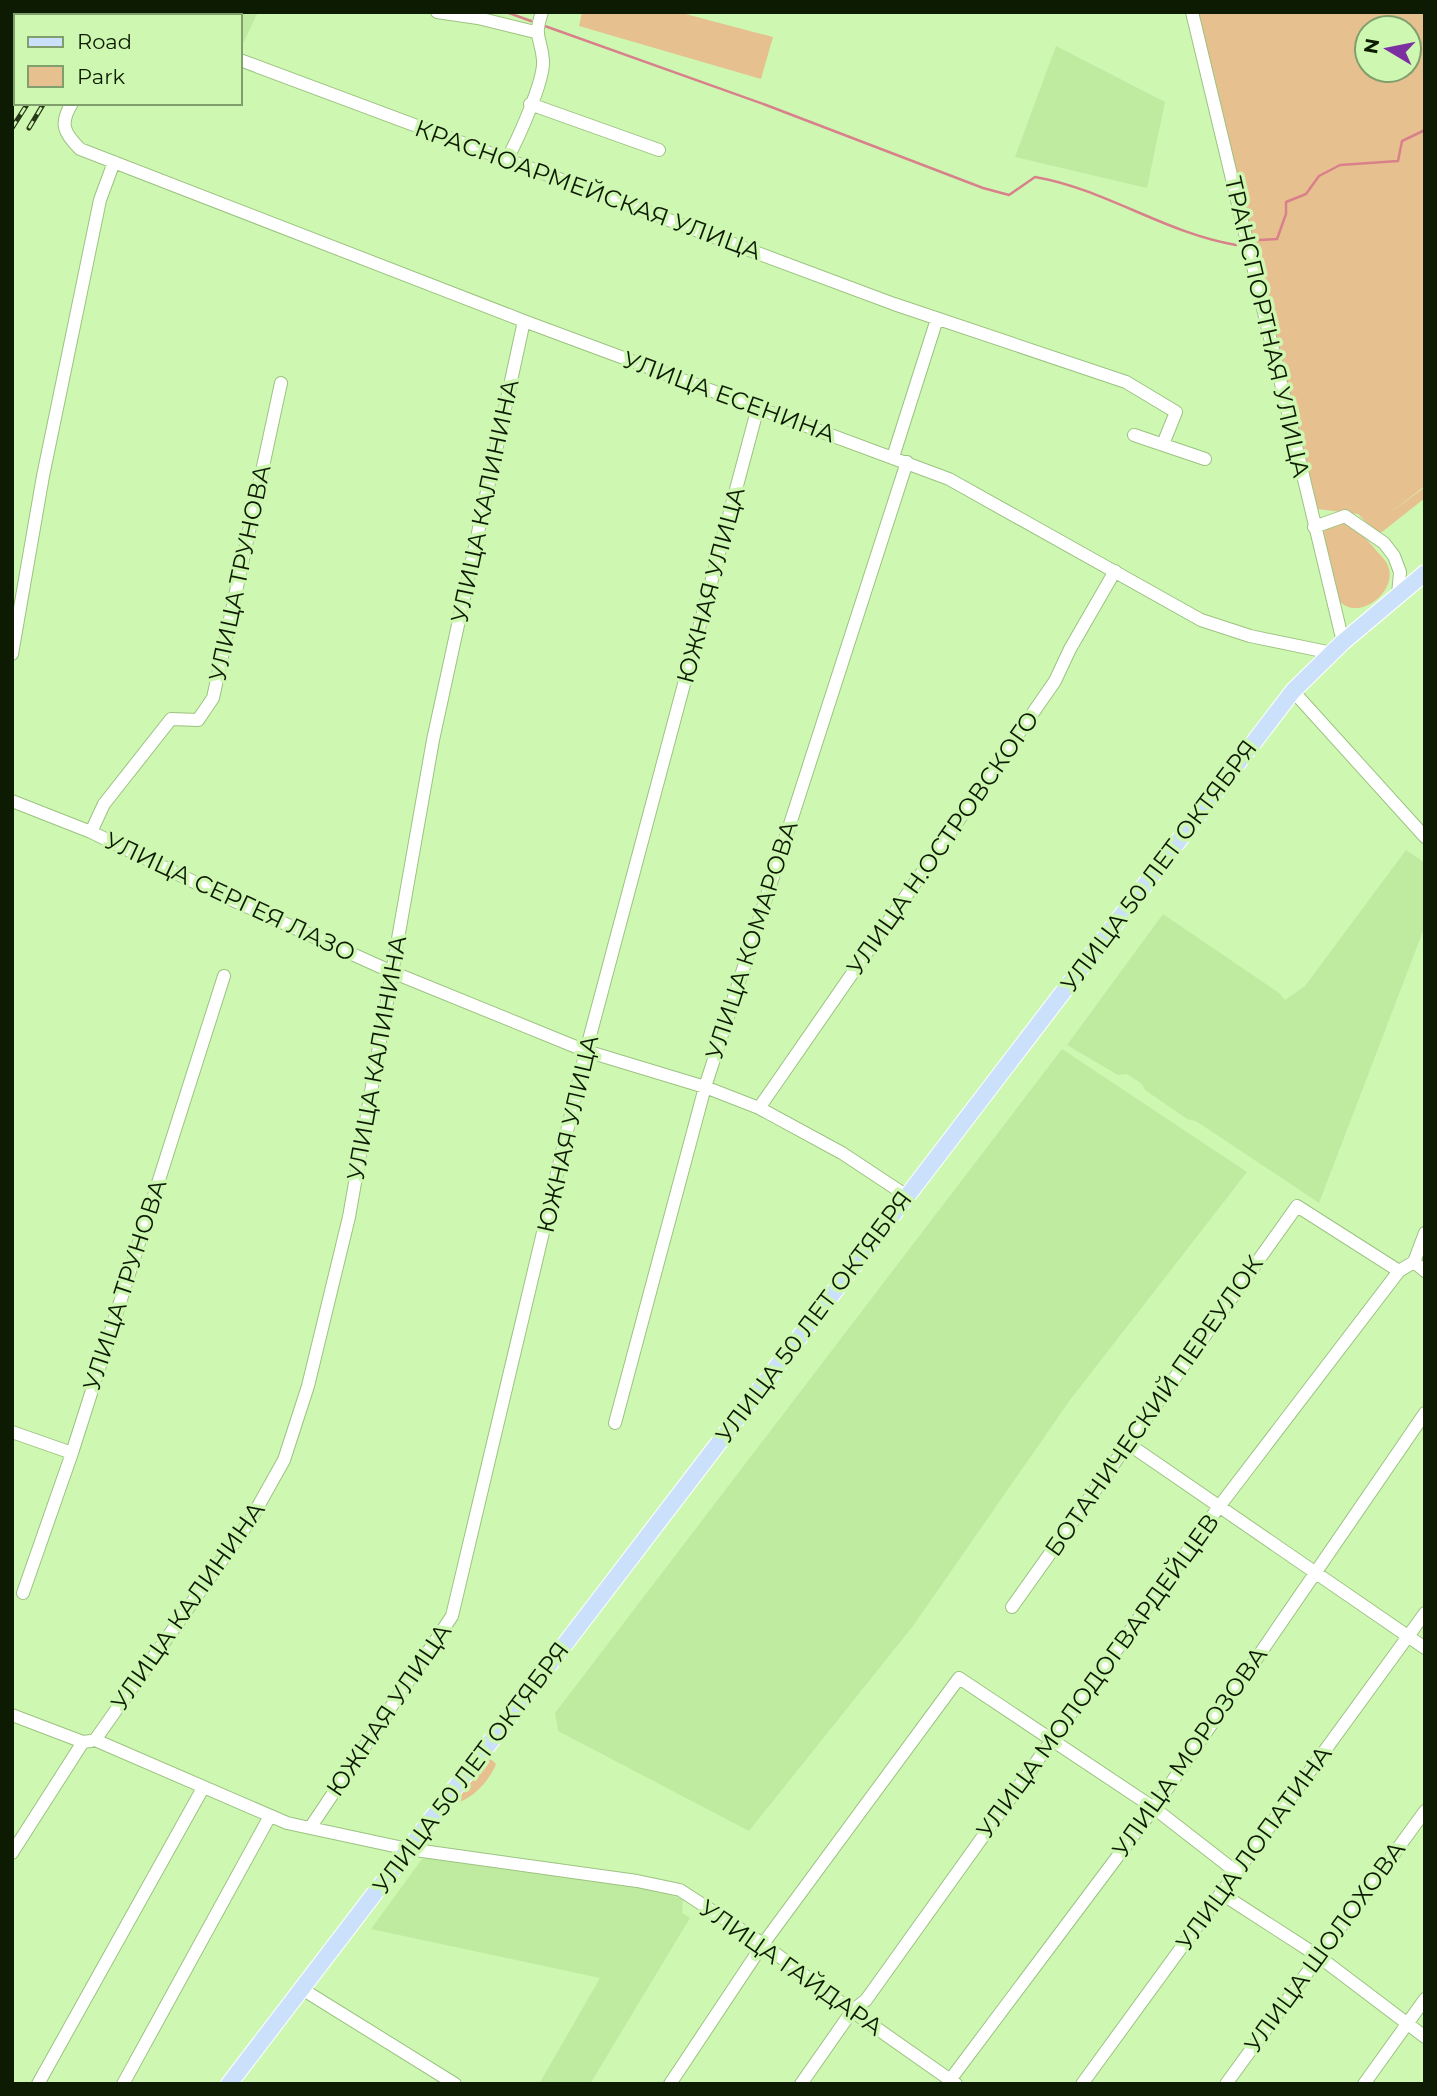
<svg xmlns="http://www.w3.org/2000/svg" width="1437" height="2096" font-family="Montserrat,sans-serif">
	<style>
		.built { fill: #bfeba0 }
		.green { fill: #e7c090; fill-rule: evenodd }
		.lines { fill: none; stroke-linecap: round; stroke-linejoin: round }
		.stream { stroke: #d9818b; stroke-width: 2.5 }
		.minor-casing { stroke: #9cc380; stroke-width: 14 }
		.major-casing { stroke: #fff; stroke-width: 18 }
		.minor { stroke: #fff; stroke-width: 12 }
		.major { stroke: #cbe0fa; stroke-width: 16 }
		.rail-casing { stroke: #28391a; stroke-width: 5 }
		.rail { stroke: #cef7b2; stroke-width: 2.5; stroke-dasharray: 8; stroke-linecap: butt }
		.labels { text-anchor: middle; stroke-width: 7; stroke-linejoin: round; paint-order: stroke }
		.street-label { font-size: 24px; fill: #0d1b02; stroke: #cef7b2 }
	</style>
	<rect width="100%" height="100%" fill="#cef7b2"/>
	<!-- built -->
	<path class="built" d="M191 12H258L240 50V16H189Z
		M1056 46 1165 102 1147 188 1015 157Z
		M1406 850 1425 863V926L1319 1203 1196 1121 1187 1119 1145 1090 1142 1084 1127 1074 1118 1075 1067 1045 1163 914 1279 993 1285 1000 1305 986Z
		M1062 1049 1247 1172 1070 1400 913 1626 749 1831 558 1731 555 1713Z
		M429 1858 654 1890 683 1899 682 1913 690 1918 590 2084H539L600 1978 371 1929 422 1859Z"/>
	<!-- green -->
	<path class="green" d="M582 12H678L773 37 761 79 579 26Z
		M1197 12H1425V486L1386 516 1425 487V498L1382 532 1375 531 1358 514 1317 509ZM1367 28H1409V70H1367Z
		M1342 521C1357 528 1364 536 1375 549 1379 554 1386 560 1388 566 1399 592 1355 625 1337 598 1329 585 1327 550 1323 534L1325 529Z
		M489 1757 496 1764C490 1780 473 1798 457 1803L455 1801Z"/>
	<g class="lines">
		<!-- stream -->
		<path class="stream" d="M506 12 531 21
			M542 25 766 105 983 188 1009 195 1035 177C1105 189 1165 233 1236 245
			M1260 240 1277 239 1286 214V202L1306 194 1319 176 1340 165 1398 161 1402 141 1425 130"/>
		<defs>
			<path id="minor" d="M437 12 478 18 535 32
				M1192 12 1343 642
				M240 60 894 304 1126 382 1176 412 1163 444
				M72 103C59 124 64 133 80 149L524 321 949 479 1201 620 1250 636 1332 653
				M530 104 659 150
				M507 159C517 141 545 80 543 60 541 36 533 39 542 12
				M1134 435 1205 459
				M893 457 937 319
				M1314 527 1345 516 1384 543 1394 556 1400 572 1398 595
				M12 654 43 476 100 200 114 162
				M1293 691 1425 837
				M12 801 91 832 217 893 392 972 586 1051 705 1087 759 1108 842 1153 907 1196
				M91 832 104 804 171 719 198 720 213 698 281 383
				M759 1108 1055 681 1070 649 1115 571
				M1414 1262 1425 1233
				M615 1423 705 1087 907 462
				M12 1432 72 1453
				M1127 1443 1425 1648
				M23 1593 72 1453 224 976
				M1012 1607 1297 1206 1399 1271 1414 1262 1425 1271
				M12 1715 83 1742 91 1741
				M95 1740 251 1519 284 1460 308 1386 349 1217 433 740 524 321
				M95 1740 287 1823 408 1849 637 1881 680 1890 763 1944 852 2011 956 2084
				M310 1828 452 1616 586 1051 758 407
				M12 1853 83 1742
				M1222 1894 1318 1956 1425 2037
				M302 1989 455 2084
				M38 2084 203 1788
				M123 2084 270 1816
				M670 2084 763 1944 959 1678 1154 1808 1235 1871
				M801 2084 852 2011 866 2000 1218 1508 1399 1271
				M947 2084 1154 1808 1425 1413
				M1082 2084 1425 1613
				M1226 2084 1425 1811
				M1364 2084 1425 1999"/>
			<path id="major" d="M229 2084 1293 691 1343 642 1425 573"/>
		</defs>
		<!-- minor casing -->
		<use href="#minor" class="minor-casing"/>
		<!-- major casing -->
		<use href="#major" class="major-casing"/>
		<!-- minor -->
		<use href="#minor" class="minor"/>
		<!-- major -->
		<use href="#major" class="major"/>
		<defs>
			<path id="rail" d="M92 16 94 12
				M12 128 28 103
				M29 128 44 103"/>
		</defs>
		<!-- rail casing -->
		<use href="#rail" class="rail-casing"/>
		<!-- rail -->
		<use href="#rail" class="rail"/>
	</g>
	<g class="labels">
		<!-- street labels -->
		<g class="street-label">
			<text transform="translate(588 190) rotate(20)" y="8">КРАСНОАРМЕЙСКАЯ УЛИЦА</text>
			<text transform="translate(1267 327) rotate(77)" y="8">ТРАНСПОРТНАЯ УЛИЦА</text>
			<text transform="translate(729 397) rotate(20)" y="8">УЛИЦА ЕСЕНИНА</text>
			<text transform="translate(485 501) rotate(-78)" y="8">УЛИЦА КАЛИНИНА</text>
			<text transform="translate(240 573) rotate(-78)" y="8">УЛИЦА ТРУНОВА</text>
			<text transform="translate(711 585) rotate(-75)" y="8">ЮЖНАЯ УЛИЦА</text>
			<text transform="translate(943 843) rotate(-55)" y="8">УЛИЦА Н.ОСТРОВСКОГО</text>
			<text transform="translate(1159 866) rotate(-53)" y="8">УЛИЦА 50 ЛЕТ ОКТЯБРЯ</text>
			<text transform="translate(230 897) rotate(25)" y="8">УЛИЦА СЕРГЕЯ ЛАЗО</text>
			<text transform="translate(752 940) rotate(-72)" y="8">УЛИЦА КОМАРОВА</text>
			<text transform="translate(377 1058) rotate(-80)" y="8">УЛИЦА КАЛИНИНА</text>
			<text transform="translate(568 1134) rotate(-77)" y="8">ЮЖНАЯ УЛИЦА</text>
			<text transform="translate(125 1285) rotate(-72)" y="8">УЛИЦА ТРУНОВА</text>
			<text transform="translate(814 1317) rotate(-53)" y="8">УЛИЦА 50 ЛЕТ ОКТЯБРЯ</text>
			<text transform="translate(1154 1406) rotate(-55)" y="8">БОТАНИЧЕСКИЙ ПЕРЕУЛОК</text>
			<text transform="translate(188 1606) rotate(-55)" y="8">УЛИЦА КАЛИНИНА</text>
			<text transform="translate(1098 1676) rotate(-54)" y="8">УЛИЦА МОЛОДОГВАРДЕЙЦЕВ</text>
			<text transform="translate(389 1710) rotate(-56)" y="8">ЮЖНАЯ УЛИЦА</text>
			<text transform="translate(1190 1752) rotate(-55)" y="8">УЛИЦА МОРОЗОВА</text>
			<text transform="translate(471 1768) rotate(-53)" y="8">УЛИЦА 50 ЛЕТ ОКТЯБРЯ</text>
			<text transform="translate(1254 1848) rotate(-54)" y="8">УЛИЦА ЛОПАТИНА</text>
			<text transform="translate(1325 1947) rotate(-54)" y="8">УЛИЦА ШОЛОХОВА</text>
			<text transform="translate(791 1968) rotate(35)" y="8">УЛИЦА ГАЙДАРА</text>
		</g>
	</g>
	<!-- border -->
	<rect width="1437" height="2096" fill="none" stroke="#0d1b02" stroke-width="28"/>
	<!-- legend -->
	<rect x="14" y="14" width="228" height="91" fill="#cef7b2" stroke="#819f6c" stroke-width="2"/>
	<rect x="28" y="37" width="35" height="10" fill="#cbe0fa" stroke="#819f6c" stroke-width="2"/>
	<text x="77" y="49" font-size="21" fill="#0d1b02">Road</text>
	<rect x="28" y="66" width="35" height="21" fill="#e7c090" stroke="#819f6c" stroke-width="2"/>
	<text x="77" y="84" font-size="21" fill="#0d1b02">Park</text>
	<!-- north arrow -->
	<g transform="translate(1388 49) rotate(280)"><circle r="33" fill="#cef7b2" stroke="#819f6c" stroke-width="2"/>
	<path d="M0-5L12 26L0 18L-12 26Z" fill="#7c2fa0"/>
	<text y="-10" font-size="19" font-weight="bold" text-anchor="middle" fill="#0d1b02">N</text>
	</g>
</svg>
